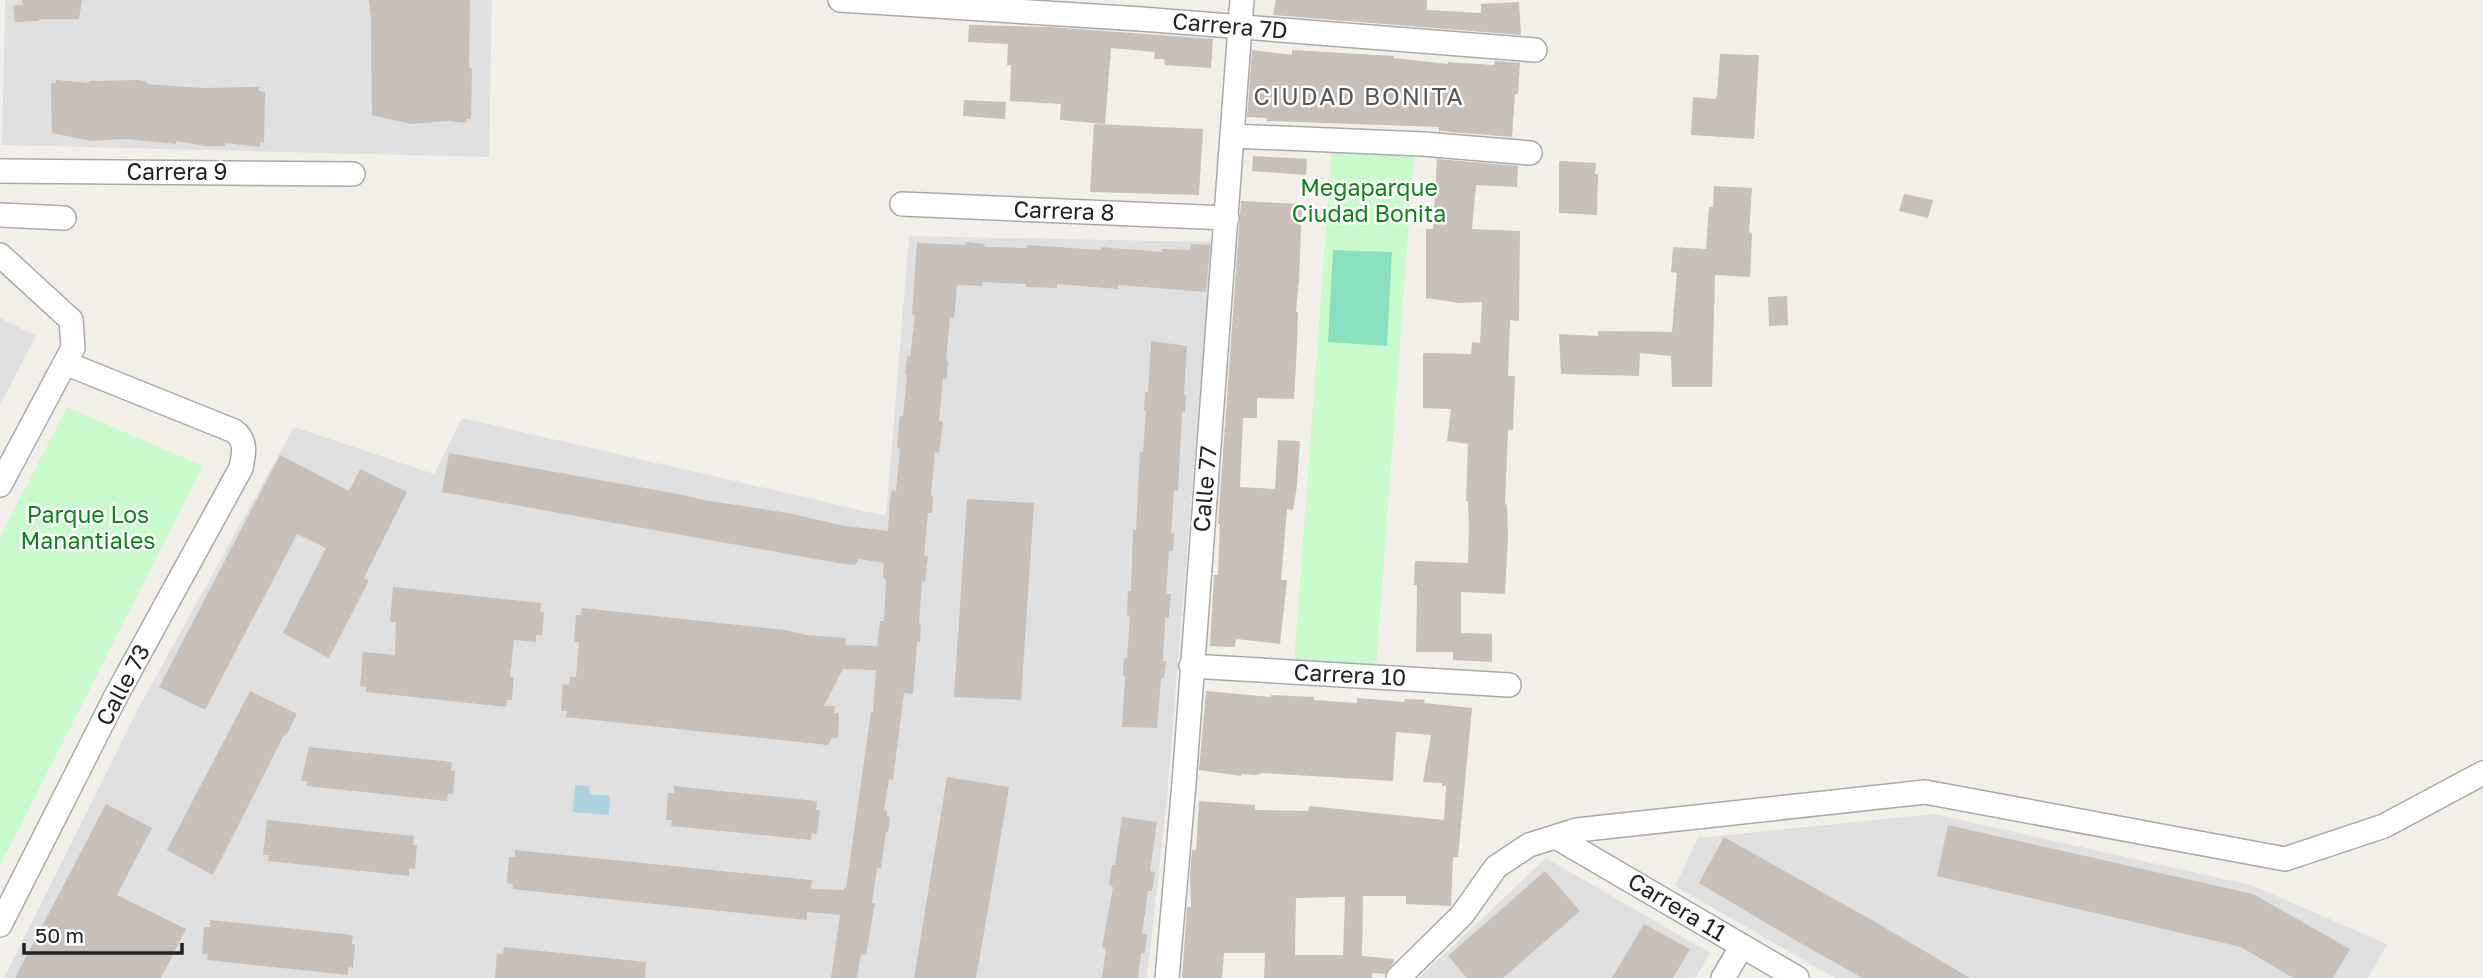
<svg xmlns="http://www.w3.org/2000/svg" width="2483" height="978" font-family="'Golos Text',sans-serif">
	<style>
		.residential { fill: #e0dfdf }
		.park { fill: #c8facc }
		.pitch { fill: #88e0be }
		.water { fill: #aad3df }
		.building { fill: #c7bfb8; fill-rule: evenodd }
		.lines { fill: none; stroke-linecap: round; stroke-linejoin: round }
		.minor-casing { stroke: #a9a9a9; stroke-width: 26 }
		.minor { stroke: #fff; stroke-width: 23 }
		.labels { text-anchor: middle; stroke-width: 5; stroke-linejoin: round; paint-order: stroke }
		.street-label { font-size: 23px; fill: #222; stroke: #fff }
		.park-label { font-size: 23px; fill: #0c8416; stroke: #fff }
		.neighbourhood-label { font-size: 24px; letter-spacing: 2px; fill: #555; stroke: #fff }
	</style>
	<rect width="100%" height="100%" fill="#f2efe9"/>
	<!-- residential -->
	<path class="residential" d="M5 0H492L489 157 2 145Z
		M909 236 1212 242 1167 799 1147 978H4L139 707 294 427 434 474 462 418 886 516Z
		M0 318 36 336 0 405Z
		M1934 814 2251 885 2387 944 2368 978H1835L1675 886 1698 838Z
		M1546 858 1710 953 1695 978H1419Z"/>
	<!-- park -->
	<path class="park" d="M1332 147 1414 154 1376 669 1294 663Z
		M67 407 203 466 0 866V537Z"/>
	<!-- pitch -->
	<path class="pitch" d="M1333 250 1392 252 1387 346 1328 342Z"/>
	<!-- water -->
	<path class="water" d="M575 785 589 786 590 794 610 796 609 815 573 812Z"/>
	<!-- building -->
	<path class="building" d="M22 0H82L79 19H39V21L15 22 13 6 23 5Z
		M369 0H470L469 68H472L471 119H466L467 123 446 121 411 124 372 115 371 18Z
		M1276 0H1427V10L1481 13V4L1519 2 1521 35 1273 15Z
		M969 25 1050 27 1213 39 1211 68 1165 65 1164 59H1154L1155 52 1111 48 1105 124 1060 120 1061 104 1010 101 1011 65H1007L1008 44 968 42Z
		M1252 50 1292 55V50L1394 56V58L1448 64V62L1494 65 1495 61 1520 63 1518 94H1515L1512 137 1439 131V127L1267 121V118L1247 117Z
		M1720 54 1759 55 1754 139 1691 135 1693 97 1715 99 1717 96Z
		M56 80 89 83V81L138 80 147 82V84L201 88 259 87V91L265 92 264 143 260 142V147L225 143V146H205L176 141V144L126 139 92 141 52 133 51 83H56Z
		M964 100 1006 102 1005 119 963 116Z
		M1094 124 1203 129 1199 195 1090 192Z
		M1253 156 1307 159 1306 175 1252 171Z
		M1437 159 1518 166 1517 187 1476 185 1472 229 1520 231 1519 321 1510 320 1508 376H1515L1513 430H1508L1505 504 1507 505 1508 537 1505 594 1461 592V633L1492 634V662L1453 660V652H1416L1417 585H1414L1415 561 1468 563 1469 528 1468 501H1466L1468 444 1447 441 1451 409 1423 408V353L1471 354 1472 342 1480 343 1482 302 1460 303 1426 298V229H1433Z
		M1559 161 1596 163 1595 174H1598L1597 215 1559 213Z
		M1714 186 1752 188 1749 232 1752 233 1750 277 1715 275 1712 387H1672L1671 356 1640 353 1639 376 1561 374 1559 334 1598 336V331L1672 332 1677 273 1671 272 1673 247 1706 249 1709 207H1713Z
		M1904 194 1933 200 1928 218 1899 211Z
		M1241 201 1302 204 1299 279 1296 312H1298L1297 345 1294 399 1257 398V418H1243L1240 487 1275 489 1278 440 1300 441 1297 486 1293 510 1287 509 1281 580H1287L1280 644 1236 639 1235 647 1210 646 1214 575H1218L1220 524H1218Z
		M966 242 984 244 985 247 1027 248V245L1101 250V247L1162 252V249L1190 250 1191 244 1210 245 1206 292 1118 285V289L1057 284V288L1026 287V284L983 282 982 286 957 285 954 318H950L946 361H948L947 379 943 378 939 421 943 422 939 453 935 452 931 495 933 496 932 513H928L924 556H928L925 582 922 581 919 624 921 625 920 642H917L913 694 904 693 893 780 889 779 884 810 887 811V816L890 817 888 832H886L881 869 877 868 872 903H875L866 955 861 954 857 978H831L840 915 807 912V920L512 889 513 884 507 883 509 857H515V850L812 880 811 889 844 890V887L846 888 871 712H873L876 670 843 669 824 706H835L834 713H839L838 738H832L828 745 566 717 567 711H561L563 684 569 685 570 677H576L579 642H574L576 615H581L582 608 786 630 806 635 846 638 845 645 877 646 880 621H884L886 580 883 578 884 563 859 559 855 565 838 563 442 492 449 453 683 495 703 500 788 513 845 526 888 531 890 500 892 490 896 491 900 449 897 448 899 425 900 416 903 417 907 375 905 374 907 356 910 357 915 315 912 314 917 243 965 245Z
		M1787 296 1788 325 1769 326 1768 297Z
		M1151 341 1187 346 1184 395H1186L1185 413 1182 412 1178 491 1174 490 1171 533 1174 534 1173 551H1169L1166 594H1171L1170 605 1169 618H1165L1163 661H1166L1164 678H1161L1157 728 1122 727 1125 676H1123L1124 657 1127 658 1130 616 1127 615 1128 591H1131L1133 530H1136L1140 452H1143L1146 411 1144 410 1145 392H1148Z
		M280 455 349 491 360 469 407 492 364 578 369 580 329 658 283 633 326 548 297 534 205 710 159 687Z
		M967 499 1034 503 1021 700 954 697Z
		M393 587 541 603 540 612H544L542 636 536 635V642L514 640 510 677H514L512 700H507L506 707 366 692V687L360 686 363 652 395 655 396 622H390Z
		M250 691 297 714 286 736 284 735 213 875 167 850Z
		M1206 691 1271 697V695L1314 697V700L1357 703V698L1404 702 1405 699 1425 700 1424 703 1472 708 1458 857H1453L1451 906 1406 904V896H1363L1362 956 1394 959V962L1385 974 1372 973V978H1264L1265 953H1224L1222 978H1182L1187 907H1191L1190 875 1192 850H1196L1199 801 1255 805V810L1308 811 1309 806 1444 820 1446 786H1442V783L1423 782 1431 735 1396 732 1393 781 1262 773 1257 775 1241 774V776L1199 770ZM1345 897 1343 955H1295L1296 898Z
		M309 747 452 762 451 771H455L453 794H448L447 801 307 786V781H301Z
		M947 777 1009 787 1005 812 976 978H914Z
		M674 786 817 801 816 810H820L817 834 812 833 811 840 671 826 672 820H666L668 793H674Z
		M106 804 152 828 117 895 186 929 161 978H15Z
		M1122 817 1157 822 1150 871 1155 872 1152 891H1148L1142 934H1147L1145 953H1141L1138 978H1102L1106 949 1102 947 1113 887 1109 885 1112 865H1115Z
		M267 820 414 836 413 845H417L415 869 409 868V876L268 861 269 855H263Z
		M1948 825 2253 894 2350 949 2333 978H2293L2241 947 1937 876Z
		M1724 837 1877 923 1970 978H1862L1783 933 1699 883Z
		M1545 871 1580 911 1503 978H1467L1448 956Z
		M210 920 353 935 352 944H355L353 968 348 967V975L207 960 208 954H202L204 927H210Z
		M1644 924 1690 949 1673 978H1612Z
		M504 947 646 962 645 978H495L497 954H503Z"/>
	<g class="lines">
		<defs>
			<path id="minor" d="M840 0 1141 19 1535 50
				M1233 136 1423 144 1530 153
				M0 171 353 174
				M902 204 1227 218
				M0 215 64 218
				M0 255 71 320 73 348 0 485
				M1191 666 1509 685
				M1556 837 1797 978
				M0 925 117 694 241 468C244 454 247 440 234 431L65 363
				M1167 978 1184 783 1242 0
				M1398 978 1462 915 1496 867 1529 845 1577 830 1925 792 2285 859 2384 826 2483 773
				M1723 978 1742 946"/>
		</defs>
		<!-- minor casing -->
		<use href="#minor" class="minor-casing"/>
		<!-- minor -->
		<use href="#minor" class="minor"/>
	</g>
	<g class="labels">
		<!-- street labels -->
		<g class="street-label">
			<text transform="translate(1230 26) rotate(5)" y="8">Carrera 7D</text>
			<text x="177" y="180">Carrera 9</text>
			<text transform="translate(1064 211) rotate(2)" y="8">Carrera 8</text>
			<text transform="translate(1205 489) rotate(-85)" y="8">Calle 77</text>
			<text transform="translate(1350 675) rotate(3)" y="8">Carrera 10</text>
			<text transform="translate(123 685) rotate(-62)" y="8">Calle 73</text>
			<text transform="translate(1677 907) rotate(31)" y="8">Carrera 11</text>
		</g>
		<!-- park labels -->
		<g class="park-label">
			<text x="1369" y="196">Megaparque<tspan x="1369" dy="26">Ciudad Bonita</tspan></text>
			<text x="88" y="523">Parque Los<tspan x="88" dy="26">Manantiales</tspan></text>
		</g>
		<!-- neighbourhood labels -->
		<g class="neighbourhood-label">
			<text x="1359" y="105">CIUDAD BONITA</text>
		</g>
	</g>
	<!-- scale -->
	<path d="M24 943v10h158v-10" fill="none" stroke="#222222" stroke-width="3.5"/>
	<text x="35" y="943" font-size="21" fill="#222222" stroke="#ffffff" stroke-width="5" paint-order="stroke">50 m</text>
</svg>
